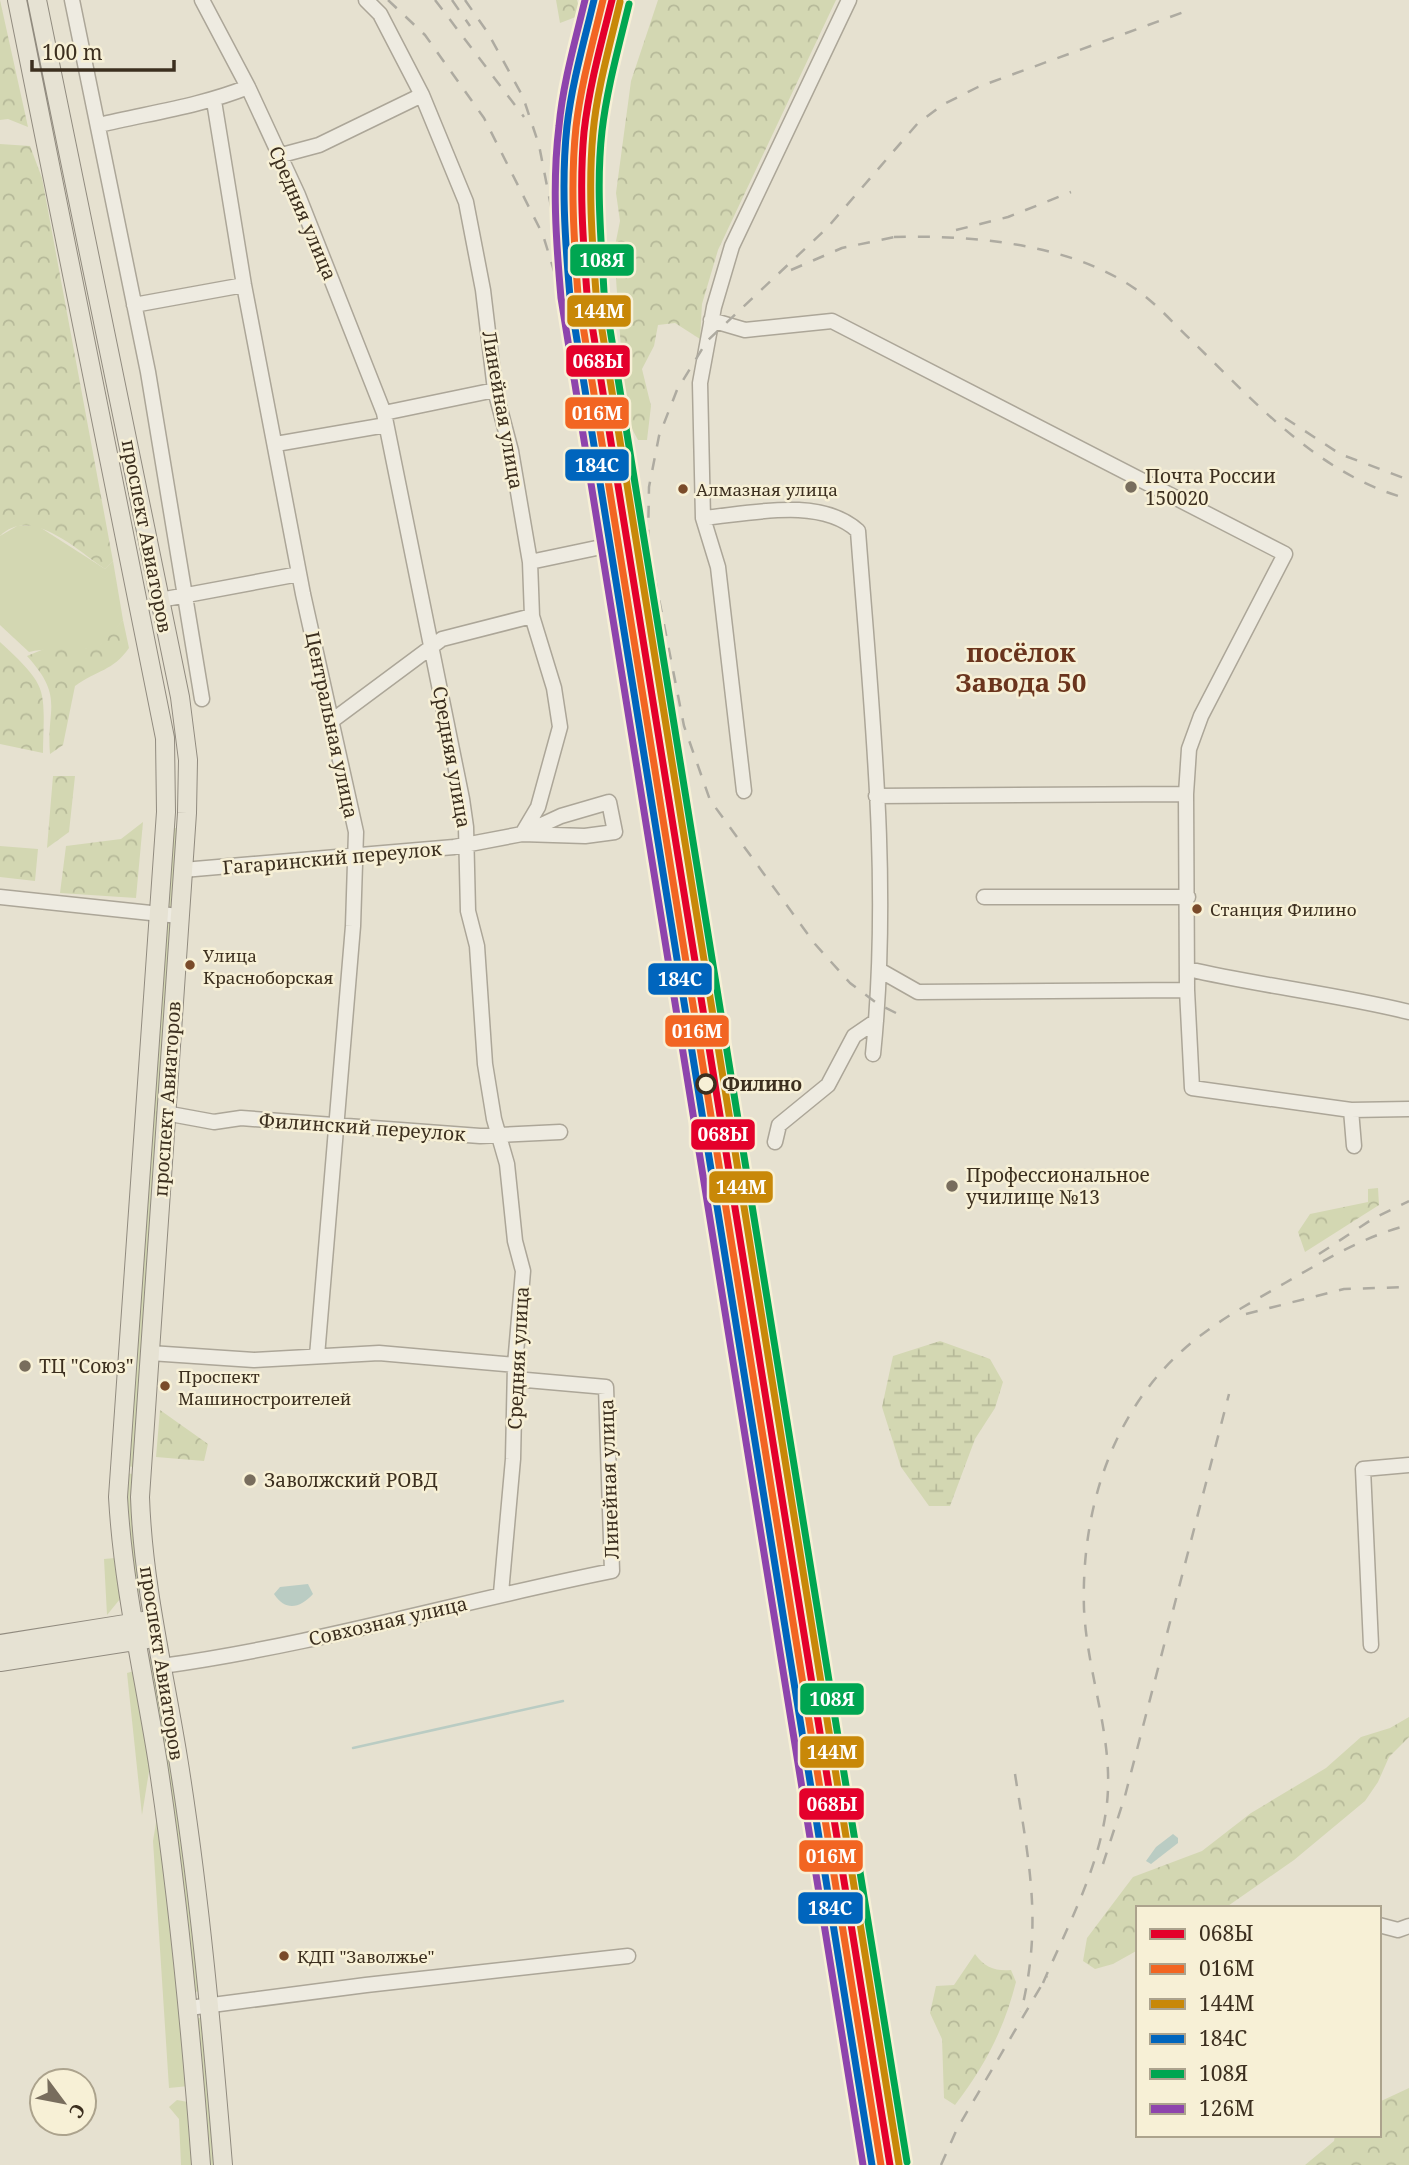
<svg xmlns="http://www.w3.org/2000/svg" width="1409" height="2165" font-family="'Noto Serif',serif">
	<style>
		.green { fill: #d3d7b2 }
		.forest { fill: url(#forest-crowns) }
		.wetland { fill: url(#wetland-marsh) }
		.water { fill: #baccc3 }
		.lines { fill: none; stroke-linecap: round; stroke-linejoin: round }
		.stream { stroke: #baccc3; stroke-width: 2.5 }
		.minor-casing { stroke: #aca698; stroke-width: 17 }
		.major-casing { stroke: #918b7f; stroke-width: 20 }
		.minor { stroke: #eeebe1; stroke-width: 14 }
		.major { stroke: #e6e2d3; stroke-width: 18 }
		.rail { stroke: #aeaba1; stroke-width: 2.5; stroke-dasharray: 12 12; stroke-linecap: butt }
		.rail-1-casing { stroke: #f7f0d6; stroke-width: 12 }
		.rail-2-casing { stroke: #f7f0d6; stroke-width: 12 }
		.rail-3-casing { stroke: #f7f0d6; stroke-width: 12 }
		.rail-4-casing { stroke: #f7f0d6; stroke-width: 12 }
		.rail-5-casing { stroke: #f7f0d6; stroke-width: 12 }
		.rail-6-casing { stroke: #f7f0d6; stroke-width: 12 }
		.rail-1 { stroke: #e4002b; stroke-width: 7 }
		.rail-2 { stroke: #f26522; stroke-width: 7 }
		.rail-3 { stroke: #c88808; stroke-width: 7 }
		.rail-4 { stroke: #0065bd; stroke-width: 7 }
		.rail-5 { stroke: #00a651; stroke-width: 7 }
		.rail-6 { stroke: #8e44ad; stroke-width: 7 }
		.poi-dot { fill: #786d5d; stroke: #f7f0d6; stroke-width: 2.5 }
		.bus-dot { fill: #7a4b2a; stroke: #f7f0d6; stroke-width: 2.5 }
		.stop-dot { fill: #f7f0d6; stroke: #3c2f1f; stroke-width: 3.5 }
		.labels { text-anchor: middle; stroke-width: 5; stroke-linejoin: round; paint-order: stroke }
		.bus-label { font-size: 17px; fill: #3c2f1f; stroke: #f7f0d6; text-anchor: start }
		.street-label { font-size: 19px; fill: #3c2f1f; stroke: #f7f0d6 }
		.poi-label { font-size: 19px; fill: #3c2f1f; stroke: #f7f0d6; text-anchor: start }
		.stop-label { font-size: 19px; font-weight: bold; fill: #3c2f1f; stroke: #f7f0d6; text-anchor: start }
		.district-label { font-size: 26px; font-weight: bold; fill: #6a341d; stroke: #f7f0d6 }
		.line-badge { stroke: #f7f0d6; stroke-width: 2.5 }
		.badge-label { font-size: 19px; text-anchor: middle; font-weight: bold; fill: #fff }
	</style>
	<defs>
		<pattern id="forest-crowns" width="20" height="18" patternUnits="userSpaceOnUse" patternTransform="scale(1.75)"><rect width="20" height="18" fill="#d3d7b2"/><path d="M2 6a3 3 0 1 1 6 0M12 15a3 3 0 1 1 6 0" fill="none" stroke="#b6b999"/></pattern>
		<pattern id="wetland-marsh" width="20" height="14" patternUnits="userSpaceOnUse" patternTransform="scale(1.75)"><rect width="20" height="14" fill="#d3d7b2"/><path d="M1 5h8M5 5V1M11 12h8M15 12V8" fill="none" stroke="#b6b999"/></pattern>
	</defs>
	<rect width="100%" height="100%" fill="#e6e1d0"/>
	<!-- green -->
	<path class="green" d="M17 526H38L105 569 113 561 123 620C116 628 109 640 100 645 83 654 50 646 29 652L0 625V536Z
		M174 828H180L173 908 167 907Z
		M167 920H173L133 1467 127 1466Z
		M127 1473 132 1474 134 1539 142 1591 139 1593C124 1567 126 1504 127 1473Z
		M115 1558 120 1599 107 1615 104 1559Z
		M153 1656 179 1804 202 1991 194 1992 147 1657Z
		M134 1671 150 1765 142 1815 127 1673Z
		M157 1817 189 2086 169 2088 153 1841Z
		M196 2018H204L216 2165H208Z
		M177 2100 188 2102 195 2165H181L179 2119 169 2107Z"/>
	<!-- forest -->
	<path class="forest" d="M0 0 28 127 8 119 0 120Z
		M556 0H577L581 15 560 23Z
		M658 0H836L718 250 702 304 700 339 675 323 658 325 654 346 642 369 651 406 647 440H638L626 418 614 251 620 221 616 193 631 81Z
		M0 144 30 146 42 178 113 561 105 569C78 551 31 505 0 536Z
		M123 620 129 648C113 671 97 670 75 686L63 745 50 754C46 708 65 698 27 656L66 640 84 649 101 644Z
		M0 642C50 688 44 688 43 753L0 744Z
		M53 776H75L69 832 47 848Z
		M143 822 136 898 60 893 66 846 121 839Z
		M0 846 38 849 35 881 0 877Z
		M1378 1188 1379 1205 1305 1252 1298 1232 1310 1214 1368 1202V1189Z
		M160 1410 208 1444 204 1461 156 1457Z
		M1409 1717V1737L1389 1757 1378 1782 1365 1801 1294 1860 1225 1908H1138V1950L1113 1964 1095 1969 1083 1961 1087 1938 1133 1877 1202 1851 1251 1813 1326 1768 1361 1737 1390 1728Z
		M975 1954C985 1968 995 1971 1011 1970L1016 1982C1004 2029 985 2066 955 2105L944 2098 942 2039 930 2013 936 1986 954 1985Z
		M1409 2088V2165H1305L1334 2141 1335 2135H1379V2102Z"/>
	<!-- wetland -->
	<path class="wetland" d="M940 1341 990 1359 1003 1382 995 1408 975 1439 950 1506H929L901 1467 882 1407 893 1356Z"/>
	<!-- water -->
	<path class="water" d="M308 1584 313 1594C300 1608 286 1612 274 1594L280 1587Z
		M1173 1834 1178 1838V1843L1151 1864 1146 1861 1156 1847Z"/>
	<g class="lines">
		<!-- stream -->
		<path class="stream" d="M353 1748 563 1701"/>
		<defs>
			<path id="minor" d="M72 0 148 372 202 699
				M202 0 248 87 298 195 384 413 462 799 466 827 468 911 477 946 485 1064 494 1119 507 1164 515 1241 523 1271 515 1365 513 1459 501 1593
				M366 0 380 14 422 95 466 202 483 290 495 390 511 451 530 562 532 616 554 688 560 727 538 807 522 834
				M214 101 244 285 303 594 356 832 353 926 317 1356
				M99 125C149 113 201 106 248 87
				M278 156 319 145 422 95
				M134 305 244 285
				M711 320 745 330 832 321 1285 554 1201 716 1189 749 1186 794 1187 990 918 992 881 971
				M384 413 495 390
				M276 444 386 425
				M703 518C749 514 820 496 858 531 871 705 891 881 873 1054
				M530 562 606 546
				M160 600 299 574
				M333 720 442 639 532 616
				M744 791 718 567 703 518 700 383 714 307 732 246 849 0
				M876 796 1186 794
				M183 870 454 847 522 834 585 836 615 832 609 802 561 816 522 834
				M0 897 179 916
				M984 897H1188
				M1188 969C1261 986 1336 994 1409 1012
				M1187 990 1192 1088 1351 1110 1409 1109
				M1351 1110 1354 1146
				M165 1113 214 1122 241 1118 480 1136 560 1132
				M775 1142 779 1125 828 1085 854 1036 876 1021
				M150 1353 254 1360 379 1353 515 1365
				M1371 1645 1363 1469 1409 1465
				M162 1666C314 1645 462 1601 612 1571L606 1387 515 1379
				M1379 1925 1398 1930 1409 1926
				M189 2008 366 1985 628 1956"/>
			<path id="major" d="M17 0 165 738 166 812 118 1497C123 1587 144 1675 158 1764 178 1897 191 2031 201 2165
				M37 0 180 697 188 760 187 813 140 1497C143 1587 165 1675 179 1764 200 1897 212 2031 223 2165
				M0 1644 144 1621
				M0 1662 147 1639"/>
		</defs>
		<!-- minor casing -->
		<use href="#minor" class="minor-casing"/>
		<!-- major casing -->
		<use href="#major" class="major-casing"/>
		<!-- minor -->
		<use href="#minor" class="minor"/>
		<!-- major -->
		<use href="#major" class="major"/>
		<!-- rail -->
		<path class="rail" d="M388 0 425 35 484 118 543 235 599 418
			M435 0 524 117
			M452 0 470 26
			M465 0 488 33 523 97 539 145 555 227 585 338
			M566 179 577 280
			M956 230 1008 217 1071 192
			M894 237C971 235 1068 243 1134 288 1156 303 1174 324 1193 342 1256 403 1320 476 1409 499
			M791 270 842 248 904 235
			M597 407 616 532
			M1285 418 1340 454 1409 480
			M896 1013 878 1004 850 983 815 944 710 800 684 726 648 543 649 487 659 436 677 390 707 341 827 228 918 123 944 104 978 87 1184 12
			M1319 1254 1374 1218 1409 1201
			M1246 1314 1344 1289 1409 1287
			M1015 1774C1029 1863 1043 1923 1021 2012
			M1103 1864 1125 1796 1229 1394
			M1043 1983C1068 1925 1100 1867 1107 1803 1114 1738 1087 1674 1084 1609 1081 1513 1110 1415 1183 1350 1213 1323 1250 1303 1285 1283 1325 1260 1364 1236 1409 1225
			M866 2114 868 2165
			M941 2165 957 2129 1047 1976"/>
		<defs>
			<path id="rail-1" d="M612 0C601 44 589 87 584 132 579 186 583 240 587 294L890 2165"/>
			<path id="rail-2" d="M603 0C593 42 581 84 576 127 570 183 574 240 578 295L881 2165"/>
			<path id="rail-3" d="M620 2C610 45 597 89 593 133 588 186 592 240 596 293L899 2164"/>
			<path id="rail-4" d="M594 0C584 42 572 83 567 126 561 182 565 240 570 297L872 2165"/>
			<path id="rail-5" d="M629 4C619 46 607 88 602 131 596 184 601 238 604 292L907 2162"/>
			<path id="rail-6" d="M585 0C575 42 563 83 559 126 552 183 556 241 561 298L863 2165"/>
		</defs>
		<!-- rail-1 casing -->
		<use href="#rail-1" class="rail-1-casing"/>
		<!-- rail-2 casing -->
		<use href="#rail-2" class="rail-2-casing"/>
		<!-- rail-3 casing -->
		<use href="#rail-3" class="rail-3-casing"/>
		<!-- rail-4 casing -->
		<use href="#rail-4" class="rail-4-casing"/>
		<!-- rail-5 casing -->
		<use href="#rail-5" class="rail-5-casing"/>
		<!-- rail-6 casing -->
		<use href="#rail-6" class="rail-6-casing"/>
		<!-- rail-1 -->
		<use href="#rail-1" class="rail-1"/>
		<!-- rail-2 -->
		<use href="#rail-2" class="rail-2"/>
		<!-- rail-3 -->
		<use href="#rail-3" class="rail-3"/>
		<!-- rail-4 -->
		<use href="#rail-4" class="rail-4"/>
		<!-- rail-5 -->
		<use href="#rail-5" class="rail-5"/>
		<!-- rail-6 -->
		<use href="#rail-6" class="rail-6"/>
	</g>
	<!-- markers -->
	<g class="poi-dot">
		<circle cx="1131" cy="487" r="7"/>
		<circle cx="952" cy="1186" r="7"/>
		<circle cx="25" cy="1366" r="7"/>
		<circle cx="250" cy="1480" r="7"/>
	</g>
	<g class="bus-dot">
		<circle cx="683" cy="489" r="6"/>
		<circle cx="1197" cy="909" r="6"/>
		<circle cx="190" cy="965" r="6"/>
		<circle cx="165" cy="1386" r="6"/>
		<circle cx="284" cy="1956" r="6"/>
	</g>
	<circle class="stop-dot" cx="706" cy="1084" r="9"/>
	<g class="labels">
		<!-- bus labels -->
		<g class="bus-label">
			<text x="696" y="496">Алмазная улица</text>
			<text x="1210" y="916">Станция Филино</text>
			<text x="203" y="962">Улица<tspan x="203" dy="22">Красноборская</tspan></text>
			<text x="178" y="1383">Проспект<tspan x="178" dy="22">Машиностроителей</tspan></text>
			<text x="297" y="1963">КДП "Заволжье"</text>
		</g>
		<!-- street labels -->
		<g class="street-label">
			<text transform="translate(303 213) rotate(67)" y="7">Средняя улица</text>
			<text transform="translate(503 410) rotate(80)" y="7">Линейная улица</text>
			<text transform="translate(147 536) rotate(79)" y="7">проспект Авиаторов</text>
			<text transform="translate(332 725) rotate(78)" y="7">Центральная улица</text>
			<text transform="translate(452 757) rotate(80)" y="7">Средняя улица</text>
			<text transform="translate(332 858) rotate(-5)" y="7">Гагаринский переулок</text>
			<text transform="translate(167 1099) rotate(-86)" y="7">проспект Авиаторов</text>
			<text transform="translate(362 1127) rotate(4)" y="7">Филинский переулок</text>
			<text transform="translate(518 1358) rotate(-87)" y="7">Средняя улица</text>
			<text transform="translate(609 1479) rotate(-92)" y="7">Линейная улица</text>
			<text transform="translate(388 1621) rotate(-13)" y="7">Совхозная улица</text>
			<text transform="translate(162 1663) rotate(81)" y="7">проспект Авиаторов</text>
		</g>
		<!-- poi labels -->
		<g class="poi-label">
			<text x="1145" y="483">Почта России<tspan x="1145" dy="22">150020</tspan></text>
			<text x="966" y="1182">Профессиональное<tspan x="966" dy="22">училище №13</tspan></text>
			<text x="39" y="1373">ТЦ "Союз"</text>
			<text x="264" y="1487">Заволжский РОВД</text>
		</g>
		<!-- stop labels -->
		<g class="stop-label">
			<text x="722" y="1091">Филино</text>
		</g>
		<!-- district labels -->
		<g class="district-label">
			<text x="1021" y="662">посёлок<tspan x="1021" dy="30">Завода 50</tspan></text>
		</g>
	</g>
	<g class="line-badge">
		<rect x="569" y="243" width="66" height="34" rx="7" fill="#00a651"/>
		<rect x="566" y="294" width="66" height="34" rx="7" fill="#c88808"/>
		<rect x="565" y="344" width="66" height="34" rx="7" fill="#e4002b"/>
		<rect x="564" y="396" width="66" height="34" rx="7" fill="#f26522"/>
		<rect x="564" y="448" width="66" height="34" rx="7" fill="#0065bd"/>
		<rect x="647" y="962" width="66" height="34" rx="7" fill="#0065bd"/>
		<rect x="664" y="1014" width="66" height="34" rx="7" fill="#f26522"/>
		<rect x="690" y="1118" width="66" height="33" rx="7" fill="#e4002b"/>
		<rect x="708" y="1170" width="66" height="34" rx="7" fill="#c88808"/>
		<rect x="799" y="1682" width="66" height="34" rx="7" fill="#00a651"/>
		<rect x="799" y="1735" width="66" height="34" rx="7" fill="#c88808"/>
		<rect x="798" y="1787" width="67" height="34" rx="7" fill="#e4002b"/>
		<rect x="798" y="1839" width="66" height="34" rx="7" fill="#f26522"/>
		<rect x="797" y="1891" width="67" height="34" rx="7" fill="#0065bd"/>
	</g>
	<g class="badge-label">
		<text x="602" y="267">108Я</text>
		<text x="599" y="318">144М</text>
		<text x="598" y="368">068Ы</text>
		<text x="597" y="420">016М</text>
		<text x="597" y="472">184С</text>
		<text x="680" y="986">184С</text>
		<text x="697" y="1038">016М</text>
		<text x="723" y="1141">068Ы</text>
		<text x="741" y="1194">144М</text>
		<text x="832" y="1706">108Я</text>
		<text x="832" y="1759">144М</text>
		<text x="832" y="1811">068Ы</text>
		<text x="831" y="1863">016М</text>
		<text x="830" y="1915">184С</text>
	</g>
	<!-- legend -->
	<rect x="1136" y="1906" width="245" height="231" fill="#f7f0d6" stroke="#aca38d" stroke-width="2"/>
	<rect x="1150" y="1929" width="35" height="10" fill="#e4002b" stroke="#aca38d" stroke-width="2"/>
	<text x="1199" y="1941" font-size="21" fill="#3c2f1f">068Ы</text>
	<rect x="1150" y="1964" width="35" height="10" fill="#f26522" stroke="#aca38d" stroke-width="2"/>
	<text x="1199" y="1976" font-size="21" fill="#3c2f1f">016М</text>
	<rect x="1150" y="1999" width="35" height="10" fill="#c88808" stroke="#aca38d" stroke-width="2"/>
	<text x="1199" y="2011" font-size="21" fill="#3c2f1f">144М</text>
	<rect x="1150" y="2034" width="35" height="10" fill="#0065bd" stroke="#aca38d" stroke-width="2"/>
	<text x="1199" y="2046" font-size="21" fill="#3c2f1f">184С</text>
	<rect x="1150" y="2069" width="35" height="10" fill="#00a651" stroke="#aca38d" stroke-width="2"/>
	<text x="1199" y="2081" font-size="21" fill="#3c2f1f">108Я</text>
	<rect x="1150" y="2104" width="35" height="10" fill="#8e44ad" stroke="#aca38d" stroke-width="2"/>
	<text x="1199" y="2116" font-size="21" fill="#3c2f1f">126М</text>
	<!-- north arrow -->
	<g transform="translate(63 2102) rotate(122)"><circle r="33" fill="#f7f0d6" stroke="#aca38d" stroke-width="2"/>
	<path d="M0-5L12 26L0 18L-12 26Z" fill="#786d5d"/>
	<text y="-10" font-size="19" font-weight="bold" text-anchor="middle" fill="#3c2f1f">С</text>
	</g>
	<!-- scale -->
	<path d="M32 60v10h142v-10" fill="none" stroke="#3c2f1f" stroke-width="3.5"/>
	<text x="42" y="60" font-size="21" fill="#3c2f1f" stroke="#f7f0d6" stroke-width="5" paint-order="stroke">100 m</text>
</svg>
